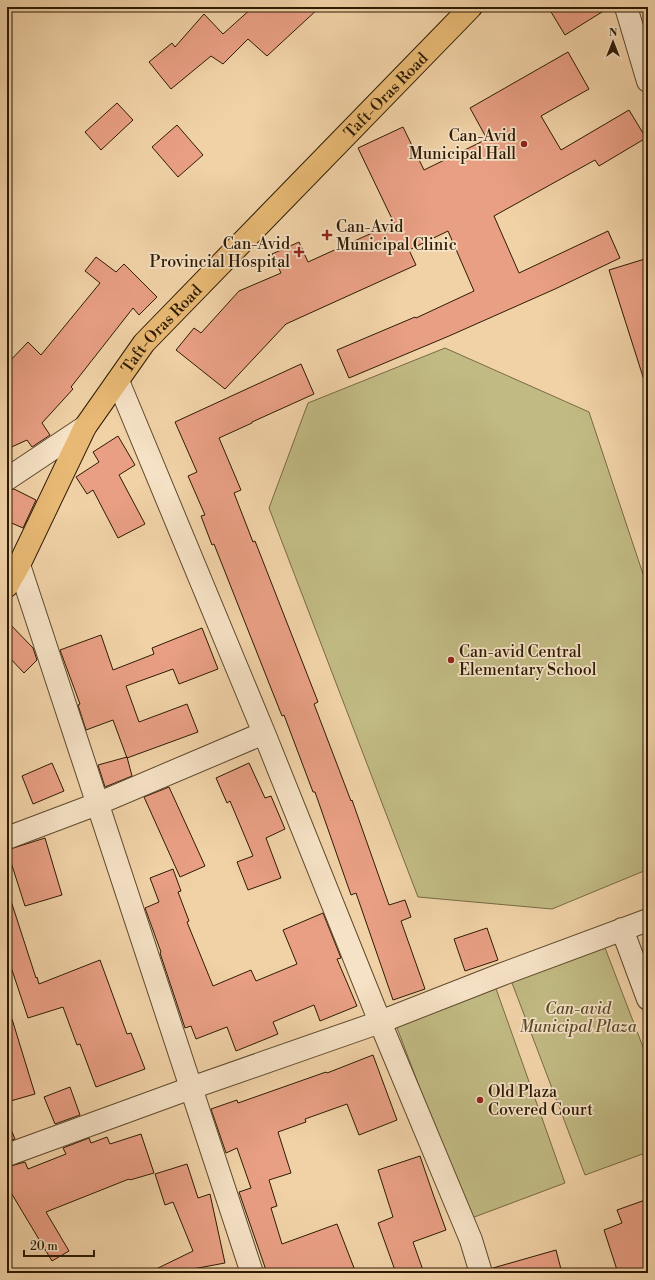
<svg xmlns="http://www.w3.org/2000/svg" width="655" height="1280" font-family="'Libre Bodoni',serif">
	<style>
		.green { fill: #c1ba83; stroke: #776a44 }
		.building { fill: #e99f84; stroke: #2d1b04 }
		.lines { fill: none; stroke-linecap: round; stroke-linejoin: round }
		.minor-casing { stroke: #5e492d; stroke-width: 24 }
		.primary-casing { stroke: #2d1b04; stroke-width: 24 }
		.minor { stroke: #f6e2c6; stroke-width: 22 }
		.primary { stroke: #e8b974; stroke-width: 22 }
		.poi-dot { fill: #8f2418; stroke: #f6e2c6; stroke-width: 1.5 }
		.labels { text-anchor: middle; stroke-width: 3.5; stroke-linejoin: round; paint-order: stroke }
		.street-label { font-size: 16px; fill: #2d1b04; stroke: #f6e2c6 }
		.poi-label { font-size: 16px; fill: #2d1b04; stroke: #f6e2c6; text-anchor: start }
		.park-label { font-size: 16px; font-style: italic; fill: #594b2a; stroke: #f6e2c6 }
	</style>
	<rect width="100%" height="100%" fill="#f1d2a7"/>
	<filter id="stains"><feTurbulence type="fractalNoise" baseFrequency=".005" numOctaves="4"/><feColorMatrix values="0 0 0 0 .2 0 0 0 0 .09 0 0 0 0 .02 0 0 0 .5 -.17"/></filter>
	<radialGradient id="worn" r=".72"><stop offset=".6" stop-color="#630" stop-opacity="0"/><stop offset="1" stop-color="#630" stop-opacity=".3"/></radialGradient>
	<!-- green -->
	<path class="green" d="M445 348 589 412 648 589V862L644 871 552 909 418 897 269 508 308 403Z
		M602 940 648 1060V1152L585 1175 509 975Z
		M494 983 565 1183 469 1219 393 1017Z"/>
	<!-- building -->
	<path class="building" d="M253 7H320L267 56 248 39 223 64 211 56 171 89 149 62 172 43 175 47 204 14 223 34Z
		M548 7H610L565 35Z
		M568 52 589 89 541 116 561 150 629 110 646 138 599 166 595 160 494 216 519 273 608 231 620 258 555 289 449 336 349 378 337 350 415 317 416 318 474 291 448 231 409 250 416 265 286 324 225 389 176 350 194 328 201 333 239 291 281 273 272 254 299 242 308 262 394 223 358 148 403 127 424 170 487 139 470 108Z
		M117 103 133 120 101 150 85 132Z
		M177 125 203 155 178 177 152 147Z
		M96 257 116 272 124 264 157 297 139 315 133 308 71 387 73 389 42 423 50 435 32 447 27 440 7 449V364L28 342 41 355 100 283 85 271Z
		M648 258V380H644L609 270Z
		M301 364 314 394 252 422V423L219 438 241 490 234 493 253 542 255 541 318 702 314 704 351 801 352 800 389 905 405 900 411 917 401 921 425 989 393 1000 356 893 351 895 315 792H313L284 715 282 716 214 544 212 545 201 516 205 515 188 476 197 472 175 422Z
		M118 436 135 465 119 475 145 524 118 538 93 490 87 494 76 477 99 462 93 452Z
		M14 489 36 500 23 528 7 521V491Z
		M7 621 33 648 37 660 24 673 7 655Z
		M202 628 218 669 179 684 173 669 126 686 139 722 187 704 198 732 127 758 113 720 86 730 78 705 80 704 60 650 101 635 113 670 154 654 152 648Z
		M127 757 132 776 105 787 98 765Z
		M52 763 64 791 33 804 22 776Z
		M249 763 265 798 271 796 285 829 266 838 281 878 248 890 237 862 253 856 230 801 227 803 216 778Z
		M169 787 205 866 180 877 144 797Z
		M45 838 62 895 25 906 7 850Z
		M173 869 181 891 178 892 189 921 187 922 213 986 251 970 256 981 297 964 283 930 323 913 341 958 337 959 357 1006 320 1021 314 1005 273 1022 278 1034 236 1051 227 1027 196 1039 191 1026 185 1028 160 953 161 952 145 908 159 902 150 878Z
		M7 901H11L36 978 37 977 39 984 100 960 127 1034 131 1033 145 1069 96 1087 80 1044 77 1045 63 1007 28 1018 7 955Z
		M487 928 498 960 465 971 454 939Z
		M12 1019 35 1094 7 1102V1020Z
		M373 1055 397 1120 359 1135 347 1104 305 1119 306 1122 278 1132 291 1173 269 1180 277 1206 271 1208 282 1244 337 1224 356 1273H267L239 1192 251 1188 237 1148 226 1153 211 1109 237 1100 238 1103 326 1072 327 1073Z
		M70 1087 80 1115 55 1124 44 1097Z
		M7 1120 15 1139 7 1142Z
		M141 1134 154 1173 130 1180 129 1179 46 1212 69 1251 52 1261 7 1186V1167L25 1162 28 1169 66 1154 63 1148 89 1138 91 1143 107 1137 110 1144Z
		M420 1156 433 1194 446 1230 413 1242 424 1273H396L378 1223 393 1217 378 1170Z
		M187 1164 198 1198 210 1194 225 1263 171 1273H155L154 1270 193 1251 173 1202 165 1205 155 1174Z
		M648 1199V1273H618L604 1230 622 1223 617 1210Z
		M556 1250 562 1273H494L493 1268Z"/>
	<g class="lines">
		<defs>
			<path id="minor" d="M626 7 648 81
				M118 381 264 733 380 1022 471 1240 481 1273
				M7 479 85 427
				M19 565 252 1273
				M7 838 97 804 264 733
				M622 929 648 999
				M7 1155 191 1088 380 1022 500 975 648 920"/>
			<g id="primary">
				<path id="s1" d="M7 586 19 565 85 427 144 343 471 7"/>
			</g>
		</defs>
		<!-- minor casing -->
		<use href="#minor" class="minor-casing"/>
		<!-- primary casing -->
		<use href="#primary" class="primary-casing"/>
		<!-- minor -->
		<use href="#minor" class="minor"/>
		<!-- primary -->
		<use href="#primary" class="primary"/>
	</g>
	<!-- markers -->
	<g class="poi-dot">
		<circle cx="524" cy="144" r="4"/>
		<path d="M325 229h4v4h4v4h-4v4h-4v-4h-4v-4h4z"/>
		<path d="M297 246h4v4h4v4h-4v4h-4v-4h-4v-4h4z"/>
		<circle cx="451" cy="660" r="4"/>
		<circle cx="480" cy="1100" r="4"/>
	</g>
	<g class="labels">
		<!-- street labels -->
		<g class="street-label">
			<text dy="6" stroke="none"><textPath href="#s1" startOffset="626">Taft-Oras Road</textPath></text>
			<text dy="6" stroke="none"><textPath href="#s1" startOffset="302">Taft-Oras Road</textPath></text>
		</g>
		<!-- poi labels -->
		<g class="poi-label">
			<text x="516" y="141" text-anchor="end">Can-Avid<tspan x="516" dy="18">Municipal Hall</tspan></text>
			<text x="336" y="232">Can-Avid<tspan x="336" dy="18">Municipal Clinic</tspan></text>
			<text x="290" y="249" text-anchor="end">Can-Avid<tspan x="290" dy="18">Provincial Hospital</tspan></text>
			<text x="459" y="657">Can-avid Central<tspan x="459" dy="18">Elementary School</tspan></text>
			<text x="488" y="1097">Old Plaza<tspan x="488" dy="18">Covered Court</tspan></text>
		</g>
		<!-- park labels -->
		<g class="park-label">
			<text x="578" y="1014">Can-avid<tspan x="578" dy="18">Municipal Plaza</tspan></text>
		</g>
	</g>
	<!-- margin -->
	<rect width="655" height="1280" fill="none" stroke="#f1d2a7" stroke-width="24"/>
	<rect x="8" y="8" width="639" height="1264" fill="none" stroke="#2d1b04" stroke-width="2"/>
	<rect x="12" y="12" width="631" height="1256" fill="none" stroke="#2d1b04"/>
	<!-- north arrow -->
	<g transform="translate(613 42)" stroke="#f6e2c6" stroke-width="3" paint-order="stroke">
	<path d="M0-3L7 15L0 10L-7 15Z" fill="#2d1b04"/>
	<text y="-6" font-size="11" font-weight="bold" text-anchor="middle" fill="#2d1b04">N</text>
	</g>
	<!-- scale -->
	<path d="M24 1250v6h70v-6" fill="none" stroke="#2d1b04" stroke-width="2"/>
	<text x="30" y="1250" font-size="12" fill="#2d1b04" stroke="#f6e2c6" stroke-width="3" paint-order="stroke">20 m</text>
	<rect width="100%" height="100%" filter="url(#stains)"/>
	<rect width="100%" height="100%" fill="url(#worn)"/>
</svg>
